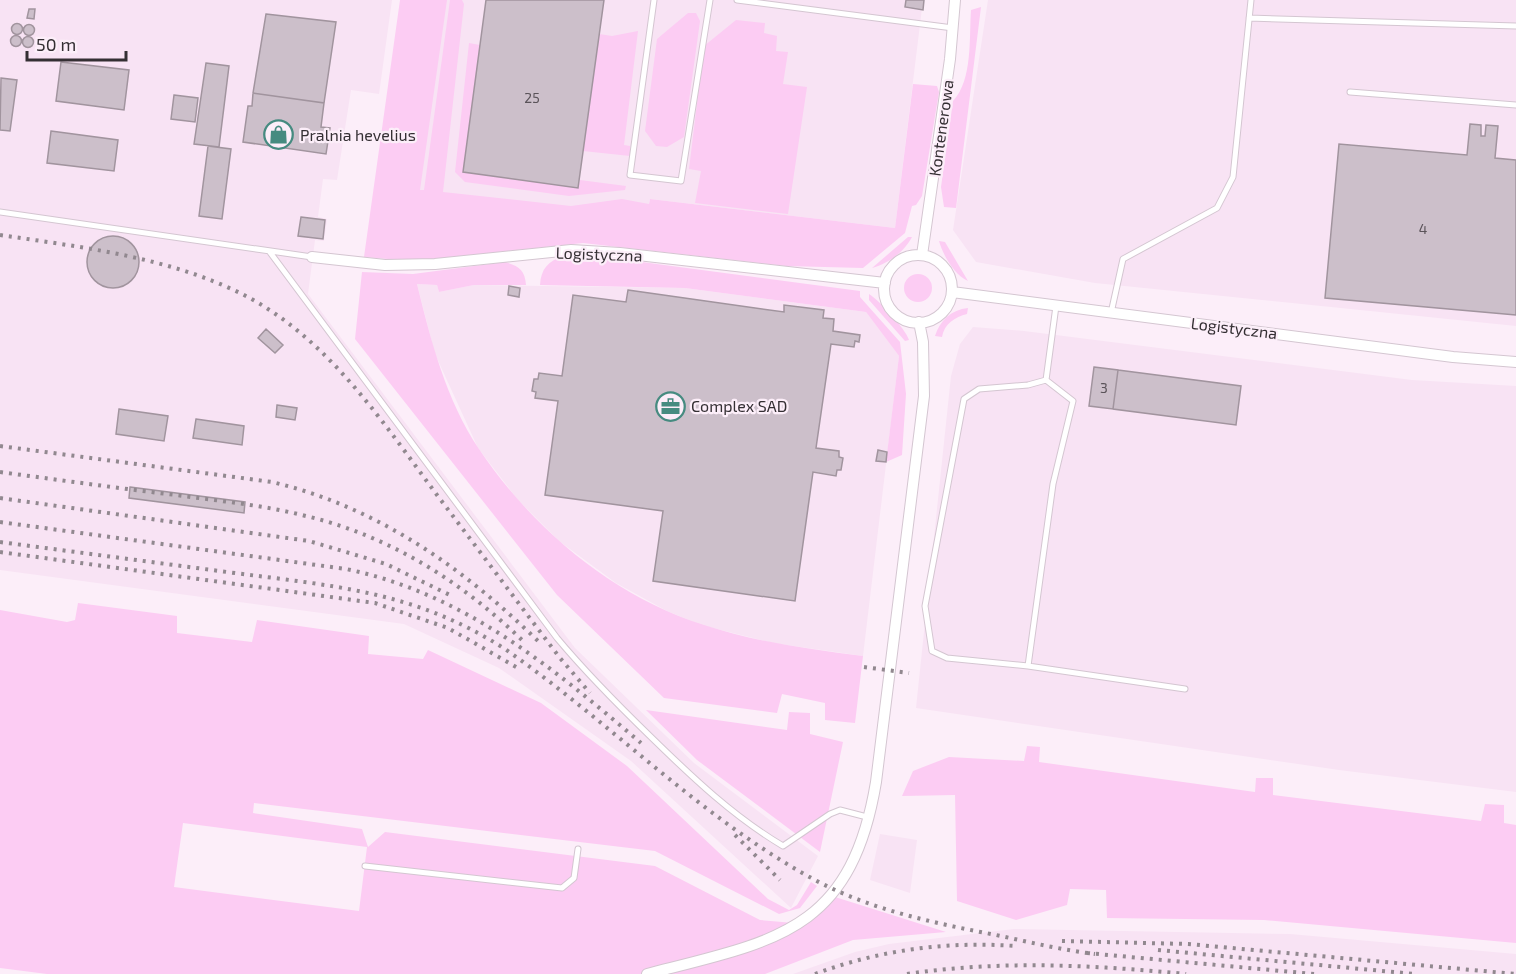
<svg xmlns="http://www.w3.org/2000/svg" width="1516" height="974" font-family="'Exo 2',sans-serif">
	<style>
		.built { fill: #f8e3f4 }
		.green { fill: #fcccf3; fill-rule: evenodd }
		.building { fill: #ccbfca; stroke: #a1949e; stroke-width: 1.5 }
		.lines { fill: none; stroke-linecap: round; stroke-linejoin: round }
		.service-casing { stroke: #d4c6d1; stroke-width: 7 }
		.minor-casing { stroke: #d4c6d1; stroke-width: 12 }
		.service { stroke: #fff; stroke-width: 5 }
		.minor { stroke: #fff; stroke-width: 10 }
		.rail { stroke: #91888f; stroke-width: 4; stroke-dasharray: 3 6; stroke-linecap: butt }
		.labels { text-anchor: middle; stroke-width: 4.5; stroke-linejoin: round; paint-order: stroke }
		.number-label { font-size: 14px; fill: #5a5359 }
		.street-label { font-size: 16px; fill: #342f33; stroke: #fceef9 }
		.poi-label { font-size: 16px; fill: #342f33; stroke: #fceef9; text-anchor: start }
	</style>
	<rect width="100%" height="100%" fill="#fceef9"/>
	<!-- built -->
	<path class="built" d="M0 0H392L379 94 351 90 337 180 323 179 318 217 327 219 324 241 315 240 308 294 575 648 694 763 818 856 791 908 631 761 499 668 404 624 0 570Z
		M445 0H923L895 228 650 199 644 227 534 203 419 190Z
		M988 0H1516V326L1095 283 976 262 953 230Z
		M417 284 437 285 439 292 474 285 685 288 866 312 899 356 863 656 773 643 701 625 667 611 616 583 559 541 518 500 478 448 435 354Z
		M973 327 1024 331 1412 380 1516 386V792L1339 770 916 708 951 376 960 344Z
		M880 834 917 840 910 893 870 880Z
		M1014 929 1290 934 1516 954V974H793L855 952 889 944Z"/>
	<!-- green -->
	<path class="green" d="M400 0H447L420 190H424L450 0H462L464 4 443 192 571 206 622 199 649 204 650 199 895 228 913 84 937 86 939 92 922 196 916 205 912 206 905 233 863 268 786 266 583 243 412 261 364 257Z
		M981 7 956 208 944 207 941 187 953 101C973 80 969 37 971 10Z
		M688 13H696L700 21 684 137 667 147 656 146 645 131 657 39Z
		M736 20 765 23 764 33 777 36 776 51 788 52 783 84 807 87 788 214 695 203 701 171 689 169 704 46Z
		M638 31 624 145 630 146V156L583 151 599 34 612 36Z
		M469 43 480 45 464 172 578 188 580 180 626 186 625 190 569 196 465 182 455 172Z
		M908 237H912C905 251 888 264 872 268Z
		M939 241 945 242 968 281C954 275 943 255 939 241Z
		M563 256 604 257 860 291V297L900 342 906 394 902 455 886 462 899 356 866 312 685 288 540 285C541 269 548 261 563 256Z
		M505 262C519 266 525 270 526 285H474L439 292 437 285 417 284C431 341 446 400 479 449 532 528 612 596 704 625 756 642 809 649 863 656L855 723 825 720V703L782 694 777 713 664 698 557 595 355 339 362 272 413 274Z
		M904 288a14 14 0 1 1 28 0a14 14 0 1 1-28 0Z
		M869 294C880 301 905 328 909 340L905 341 869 300Z
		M968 308 967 314C955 317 944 324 942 337L935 336C940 320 951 310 968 308Z
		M78 603 177 616V633L252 642 257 620 369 636 368 654 423 659 428 650 541 703 627 766 768 899 789 910 797 905 811 882 817 886 800 908 779 914 655 851 254 803 253 813 362 829 368 847 385 832 655 866 760 920 805 924 835 897 946 932 853 940 765 974H47L0 968V610L67 622 75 620ZM183 823 367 847 359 911 174 887Z
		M646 710 787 730 789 712 810 713V734L843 742 820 852 697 760Z
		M1027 746 1040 747 1039 762 1255 792 1256 778H1273V795L1481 821 1485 804 1504 805V823L1516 825V943L1264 920 1107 918 1106 890 1070 889 1067 905 1016 920 957 901 955 795 902 796 913 771 949 757 1024 761Z"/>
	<!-- building -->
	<path class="building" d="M486 0H604L578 188 463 172Z
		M906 0H924L923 10 905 7Z
		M29 9H35L34 19 27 18Z
		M266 14 336 22 324 103 253 93Z
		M11.5 29a5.5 5.5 0 1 1 11 0a5.5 5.5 0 1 1-11 0Z
		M23.5 30a5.5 5.5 0 1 1 11 0a5.5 5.5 0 1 1-11 0Z
		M10.5 41a5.5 5.5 0 1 1 11 0a5.5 5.5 0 1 1-11 0Z
		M22.5 42a5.5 5.5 0 1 1 11 0a5.5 5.5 0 1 1-11 0Z
		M61 62 129 70 124 110 56 101Z
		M206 63 229 66 219 147 194 144Z
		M1 78 17 80 10 131 0 130Z
		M253 93 324 103 321 127 330 128 326 154 243 142 248 106H252Z
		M174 95 198 98 195 122 171 119Z
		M1470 124 1481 125V136H1485L1486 125 1498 126 1495 158 1516 160V315L1325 298 1339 144 1467 155Z
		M51 131 118 140 114 171 47 163Z
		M208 146 231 149 222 219 199 216Z
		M301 217 325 220 323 239 298 236Z
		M87 262a26 26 0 1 1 52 0a26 26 0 1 1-52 0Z
		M509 286 520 288 519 297 508 295Z
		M628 290 784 312V305L824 310 823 318 834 319 833 331 860 335 859 342 855 341 854 347 831 344 816 448 839 451V457L843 458 841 470H837L836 476 813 472 795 601 653 581 663 511 545 495 558 401 535 398 536 392 532 391 534 379H538L539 373 562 376 573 295 626 302Z
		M266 329 283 345 275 353 258 338Z
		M1094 367 1118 370 1113 409 1089 406Z
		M1118 370 1241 386 1236 425 1113 409Z
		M277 405 297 408 295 420 276 417Z
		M119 409 168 416 164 441 116 434Z
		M196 419 244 426 242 445 193 438Z
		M878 450 887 452 886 462 876 461Z
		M130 487 245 502 244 513 129 498Z"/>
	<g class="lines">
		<defs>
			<path id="service" d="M654 0 630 175 681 181 710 0
				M737 0 953 28
				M1249 18 1516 26
				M1350 92 1516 105
				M0 212 312 257
				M269 251 557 638C587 674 619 706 652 738 693 778 734 817 783 846L830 814 840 810 867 817
				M1056 306 1046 380 1028 385 979 389 964 399 925 606 932 651 947 658 1028 666 1185 689
				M1111 313 1123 259 1217 208 1233 177 1251 0
				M1028 666 1053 484 1073 401 1046 380
				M365 866 562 888 574 878 578 849"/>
			<path id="minor" d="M922 255 950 59 955 0
				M884 289a34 34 0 1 1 68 0a34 34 0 1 1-68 0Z
				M312 257 385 265 435 264 571 250 620 253 885 283
				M952 292 1453 357 1516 362
				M647 974C776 941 851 932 876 782L924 396 923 342 919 322"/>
		</defs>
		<!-- service casing -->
		<use href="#service" class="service-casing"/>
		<!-- minor casing -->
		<use href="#minor" class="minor-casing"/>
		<!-- service -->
		<use href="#service" class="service"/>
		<!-- minor -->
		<use href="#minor" class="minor"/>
		<!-- rail -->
		<path class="rail" d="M0 235C81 247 168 257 242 294 327 337 382 421 437 495 478 549 519 604 560 658L590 693
			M0 446 272 482C378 507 465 569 541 644
			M0 472C59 480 117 488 176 495 219 501 263 505 306 516 390 536 462 582 523 641
			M0 498 309 541 386 564 454 597
			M0 522 346 569C463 593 552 667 641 743
			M0 542C76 552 151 562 227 572 332 586 413 590 505 649 610 722 702 819 815 880 871 910 934 923 996 935 1029 942 1062 950 1095 954
			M0 552 375 603 448 628 518 668
			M864 667 909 673
			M735 835 780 880
			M1062 941 1188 944 1516 974
			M1158 950 1415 974
			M1087 953 1314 974
			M815 974C879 950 947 941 1015 946
			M907 974C1000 960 1093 965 1186 974"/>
	</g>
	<!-- icons -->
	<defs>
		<symbol id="shop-ring" viewBox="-11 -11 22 22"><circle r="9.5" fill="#fceef9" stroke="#468b80" stroke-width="1.5"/><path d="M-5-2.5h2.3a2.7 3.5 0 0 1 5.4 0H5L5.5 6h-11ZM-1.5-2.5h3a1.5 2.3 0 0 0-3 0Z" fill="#468b80"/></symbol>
		<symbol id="office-ring" viewBox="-11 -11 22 22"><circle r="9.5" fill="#fceef9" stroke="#468b80" stroke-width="1.5"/><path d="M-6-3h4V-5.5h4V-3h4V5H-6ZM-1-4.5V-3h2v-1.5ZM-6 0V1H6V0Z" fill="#468b80"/></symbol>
	</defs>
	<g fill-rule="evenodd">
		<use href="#shop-ring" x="262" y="118" width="33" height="33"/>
		<use href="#office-ring" x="654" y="390" width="33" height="33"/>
	</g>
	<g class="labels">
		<!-- number labels -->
		<g class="number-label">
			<text x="532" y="103">25</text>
			<text x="1423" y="234">4</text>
			<text x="1104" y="393">3</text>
		</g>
		<!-- street labels -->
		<g class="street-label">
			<text transform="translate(941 128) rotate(-82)" y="6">Kontenerowa</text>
			<text transform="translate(599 254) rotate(2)" y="6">Logistyczna</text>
			<text transform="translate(1234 328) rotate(7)" y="6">Logistyczna</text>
		</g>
		<!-- poi labels -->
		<g class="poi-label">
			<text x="300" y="141">Pralnia hevelius</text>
			<text x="691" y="412">Complex SAD</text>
		</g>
	</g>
	<!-- scale -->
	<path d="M27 51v9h99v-9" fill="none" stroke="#342f33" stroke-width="3"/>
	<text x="36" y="51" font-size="18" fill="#342f33" stroke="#fceef9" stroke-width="4.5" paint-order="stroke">50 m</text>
</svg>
